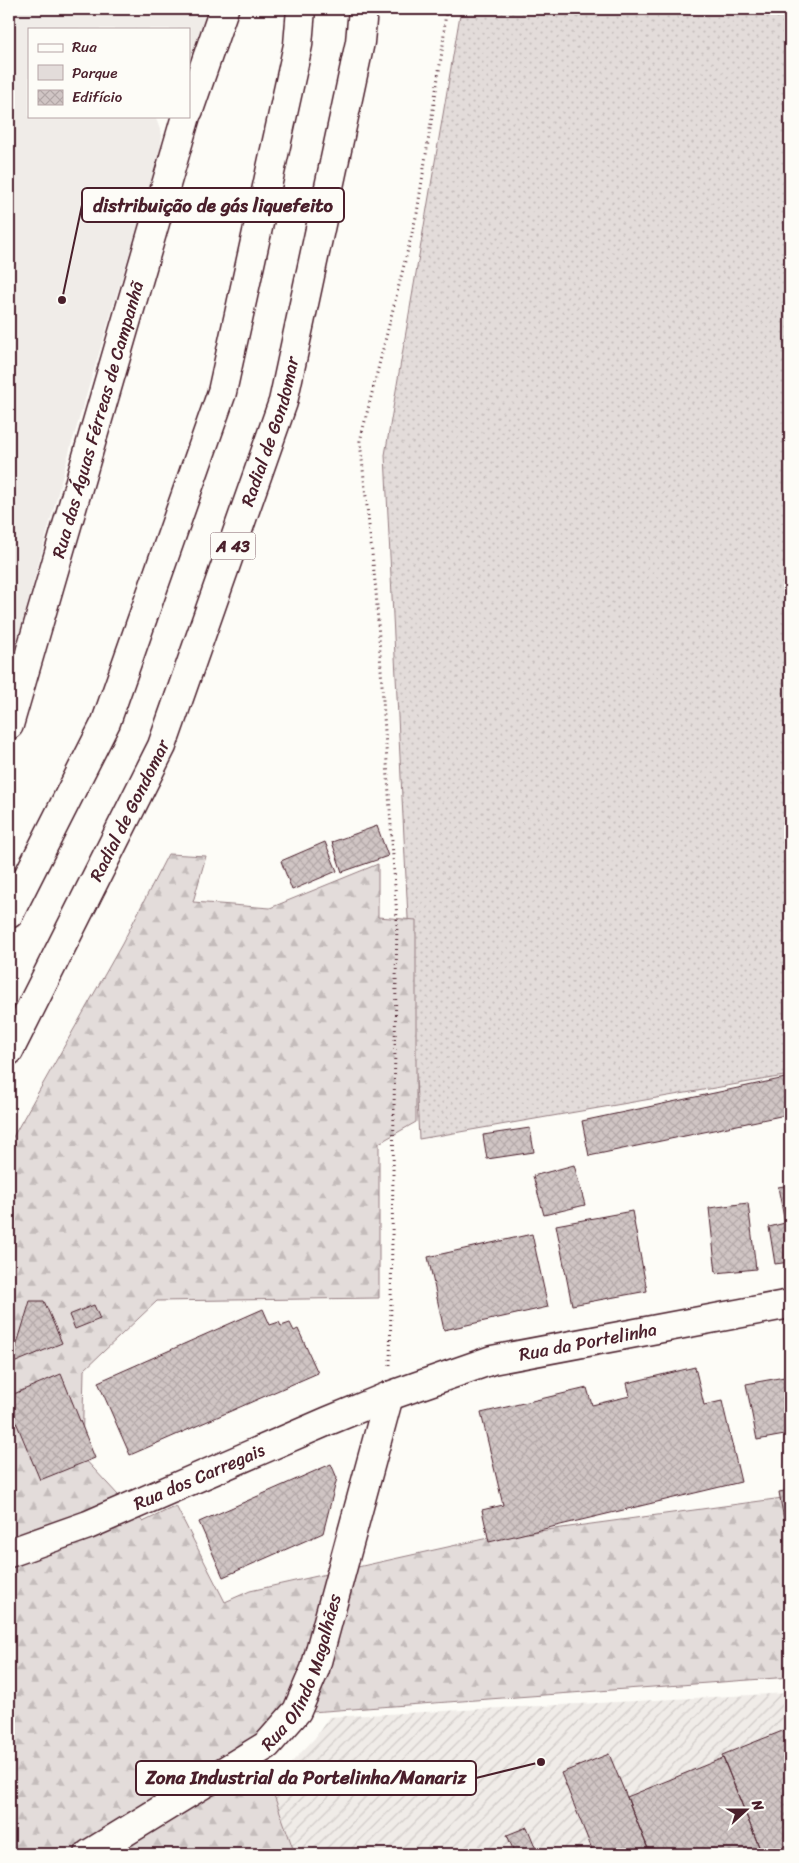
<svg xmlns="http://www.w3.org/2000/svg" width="799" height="1863" font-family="Sriracha,sans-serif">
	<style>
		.built { fill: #f0ece8 }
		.industrial { fill: url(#industrial-furrows) }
		.green { fill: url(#green-dots); stroke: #967e82 }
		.forest { fill: url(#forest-firs); stroke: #967e82 }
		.building { fill: url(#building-cross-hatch); stroke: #4a1f2b }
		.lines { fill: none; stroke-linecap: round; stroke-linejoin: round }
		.minor-casing { stroke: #4a1f2b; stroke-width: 31 }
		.tertiary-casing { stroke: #4a1f2b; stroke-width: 31 }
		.motorway-casing { stroke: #4a1f2b; stroke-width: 31 }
		.path { stroke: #4a1f2b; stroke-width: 3; stroke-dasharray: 1 4; stroke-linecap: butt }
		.minor { stroke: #fdfcf7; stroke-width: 28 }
		.tertiary { stroke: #fdfcf7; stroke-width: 28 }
		.motorway { stroke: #fdfcf7; stroke-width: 28 }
		.labels { text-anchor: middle; stroke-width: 4.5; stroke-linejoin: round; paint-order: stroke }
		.shield { fill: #fdfcf7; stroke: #806168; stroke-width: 1 }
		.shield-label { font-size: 16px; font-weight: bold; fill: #4a1f2b }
		.street-label { font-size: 18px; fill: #4a1f2b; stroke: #fdfcf7 }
		.leader { fill: none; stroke: #4a1f2b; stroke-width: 2 }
		.callout-dot { fill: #4a1f2b; stroke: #fdfcf7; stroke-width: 2 }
		.callout { fill: #fdfcf7; stroke: #4a1f2b; stroke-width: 2 }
		.callout-label { font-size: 19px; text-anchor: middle; font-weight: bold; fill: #4a1f2b }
	</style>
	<defs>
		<pattern id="industrial-furrows" width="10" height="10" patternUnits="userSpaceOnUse" patternTransform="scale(1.25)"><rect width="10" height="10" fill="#f0ece8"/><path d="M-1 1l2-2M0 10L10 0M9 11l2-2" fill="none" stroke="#cfcac7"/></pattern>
		<pattern id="green-dots" width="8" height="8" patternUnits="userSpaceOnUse" patternTransform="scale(1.25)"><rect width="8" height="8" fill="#e3dcda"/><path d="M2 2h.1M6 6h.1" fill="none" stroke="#c4bcbb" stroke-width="1.8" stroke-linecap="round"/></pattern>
		<pattern id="forest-firs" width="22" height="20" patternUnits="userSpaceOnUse" patternTransform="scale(1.25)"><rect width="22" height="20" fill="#e3dcda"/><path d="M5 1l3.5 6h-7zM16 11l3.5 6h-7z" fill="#c4bcbb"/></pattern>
		<pattern id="building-cross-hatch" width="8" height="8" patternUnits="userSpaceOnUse" patternTransform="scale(1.25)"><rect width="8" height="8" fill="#d0c5c4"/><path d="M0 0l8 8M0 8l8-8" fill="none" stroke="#b4a9a9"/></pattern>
	</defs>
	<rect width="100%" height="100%" fill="#fdfcf7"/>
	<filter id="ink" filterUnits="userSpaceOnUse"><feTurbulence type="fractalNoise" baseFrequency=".02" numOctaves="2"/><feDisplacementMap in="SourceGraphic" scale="10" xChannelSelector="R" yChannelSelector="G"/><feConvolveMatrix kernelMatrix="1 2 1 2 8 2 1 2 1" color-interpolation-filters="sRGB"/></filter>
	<g filter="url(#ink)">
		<!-- built -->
		<path class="built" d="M9 9H214L189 75V29H29V116H155L162 135 160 152 70 449 9 672Z"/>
		<!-- industrial -->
		<path class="industrial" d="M790 1693V1854H295L268 1787 315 1738 329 1717Z"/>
		<!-- green -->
		<path class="green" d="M461 9H790V1075L419 1139 385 455Z"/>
		<!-- forest -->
		<path class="forest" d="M168 854 206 856 193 902 270 908 378 864V917L416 920V1122L379 1143V1298L157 1301 84 1370 82 1456 143 1522 176 1506 225 1602 250 1591 488 1538 790 1497V1677L311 1712 261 1759 295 1854H9V1144L122 944Z"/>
		<!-- building -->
		<path class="building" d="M377 826 388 856 342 872 332 842Z
			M325 842 337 871 292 890 281 861Z
			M790 1077V1114L589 1156 582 1121Z
			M530 1128 534 1152 487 1159 483 1135Z
			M574 1165 585 1205 544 1215 533 1176Z
			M790 1185V1262L775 1264 769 1227 785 1223 778 1187Z
			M748 1203 756 1269 716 1273 709 1208Z
			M632 1211 647 1291 572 1305 556 1225Z
			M532 1234 548 1307 444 1330 428 1257Z
			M30 1301H44L62 1343 11 1364Z
			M94 1305 100 1319 75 1329 69 1315Z
			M263 1309 270 1325 279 1322 281 1326 290 1323 294 1331 298 1329 318 1373 130 1455 98 1382Z
			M695 1367 704 1405 722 1401 741 1482 489 1542 482 1510 503 1505 481 1413 587 1388 592 1405 630 1396 627 1383Z
			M61 1374 95 1458 40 1480 9 1405V1396Z
			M790 1376V1434L757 1440 746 1384Z
			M331 1464 337 1478 323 1533 223 1577 199 1522Z
			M790 1490V1519L784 1520 779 1492Z
			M790 1728V1854H762L722 1755Z
			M609 1754 650 1853 647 1854H594L561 1773Z
			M723 1758 762 1854H650L627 1797Z
			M527 1827 538 1854H515L507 1835Z"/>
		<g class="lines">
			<defs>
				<g id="minor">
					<path d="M189 110 224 9"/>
					<path id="s1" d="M9 725 186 116"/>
				</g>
				<g id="tertiary">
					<path id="s2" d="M9 1553 88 1525 328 1421 389 1396 492 1360 790 1304"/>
					<path id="s3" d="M89 1854 267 1745 297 1711 315 1669 389 1396"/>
				</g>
				<g id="motorway">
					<path d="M9 914 106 722 222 392 298 45 301 9"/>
					<path id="s4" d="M9 1051 162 746 283 402 360 42 363 9"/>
				</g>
			</defs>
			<!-- minor casing -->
			<use href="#minor" class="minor-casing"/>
			<!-- tertiary casing -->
			<use href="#tertiary" class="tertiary-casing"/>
			<!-- motorway casing -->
			<use href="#motorway" class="motorway-casing"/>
			<!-- path -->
			<path class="path" d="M390 1365 397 919 376 591 360 441 417 213 443 45 446 9"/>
			<!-- minor -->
			<use href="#minor" class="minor"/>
			<!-- tertiary -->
			<use href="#tertiary" class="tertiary"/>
			<!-- motorway -->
			<use href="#motorway" class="motorway"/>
		</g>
	</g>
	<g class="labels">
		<!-- shield labels -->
		<rect class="shield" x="210.5" y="532.5" width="45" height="27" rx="4"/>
		<g class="shield-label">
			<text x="233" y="552">A 43</text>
		</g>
		<!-- street labels -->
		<g class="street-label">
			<text dy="6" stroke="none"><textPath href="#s1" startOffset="318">Rua das Águas Férreas de Campanhã</textPath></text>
			<text dy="6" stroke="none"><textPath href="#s4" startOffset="674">Radial de Gondomar</textPath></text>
			<text dy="6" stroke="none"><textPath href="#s4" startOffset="269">Radial de Gondomar</textPath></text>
			<text dy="6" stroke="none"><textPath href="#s2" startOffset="618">Rua da Portelinha</textPath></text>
			<text dy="6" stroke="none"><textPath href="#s2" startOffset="205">Rua dos Carregais</textPath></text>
			<text dy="6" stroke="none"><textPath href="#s3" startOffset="291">Rua Olindo Magalhães</textPath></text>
		</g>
	</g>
	<!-- callouts -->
	<path class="leader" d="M62 300L82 205M541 1762L476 1778"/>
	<g class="callout-dot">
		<circle cx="62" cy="300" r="5"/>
		<circle cx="541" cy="1762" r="5"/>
	</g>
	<g class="callout">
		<rect x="82" y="188" width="262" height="34" rx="5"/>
		<rect x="136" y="1761" width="340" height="34" rx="5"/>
	</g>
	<g class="callout-label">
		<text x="213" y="212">distribuição de gás liquefeito</text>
		<text x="306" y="1784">Zona Industrial da Portelinha/Manariz</text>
	</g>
	<!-- margin -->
	<rect width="799" height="1863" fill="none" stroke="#fdfcf7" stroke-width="30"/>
	<rect x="15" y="15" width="769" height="1833" fill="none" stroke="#4a1f2b" stroke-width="2" filter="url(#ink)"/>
	<!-- legend -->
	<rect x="28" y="28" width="162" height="90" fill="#fdfcf7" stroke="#b5a4a5"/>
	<rect x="38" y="44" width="25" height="8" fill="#fdfcf7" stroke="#b5a4a5"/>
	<text x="72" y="52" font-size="15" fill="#4a1f2b">Rua</text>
	<rect x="38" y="65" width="25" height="15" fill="#e3dcda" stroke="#b5a4a5"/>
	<text x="72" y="78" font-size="15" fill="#4a1f2b">Parque</text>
	<rect x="38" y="90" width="25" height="15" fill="url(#building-cross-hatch)" stroke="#b5a4a5"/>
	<text x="72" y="102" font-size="15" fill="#4a1f2b">Edifício</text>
	<!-- north arrow -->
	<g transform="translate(746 1810) rotate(69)" stroke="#fdfcf7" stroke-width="4" paint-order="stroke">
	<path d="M0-4L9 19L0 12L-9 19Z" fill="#4a1f2b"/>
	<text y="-8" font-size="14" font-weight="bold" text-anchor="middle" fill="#4a1f2b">N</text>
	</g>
</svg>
